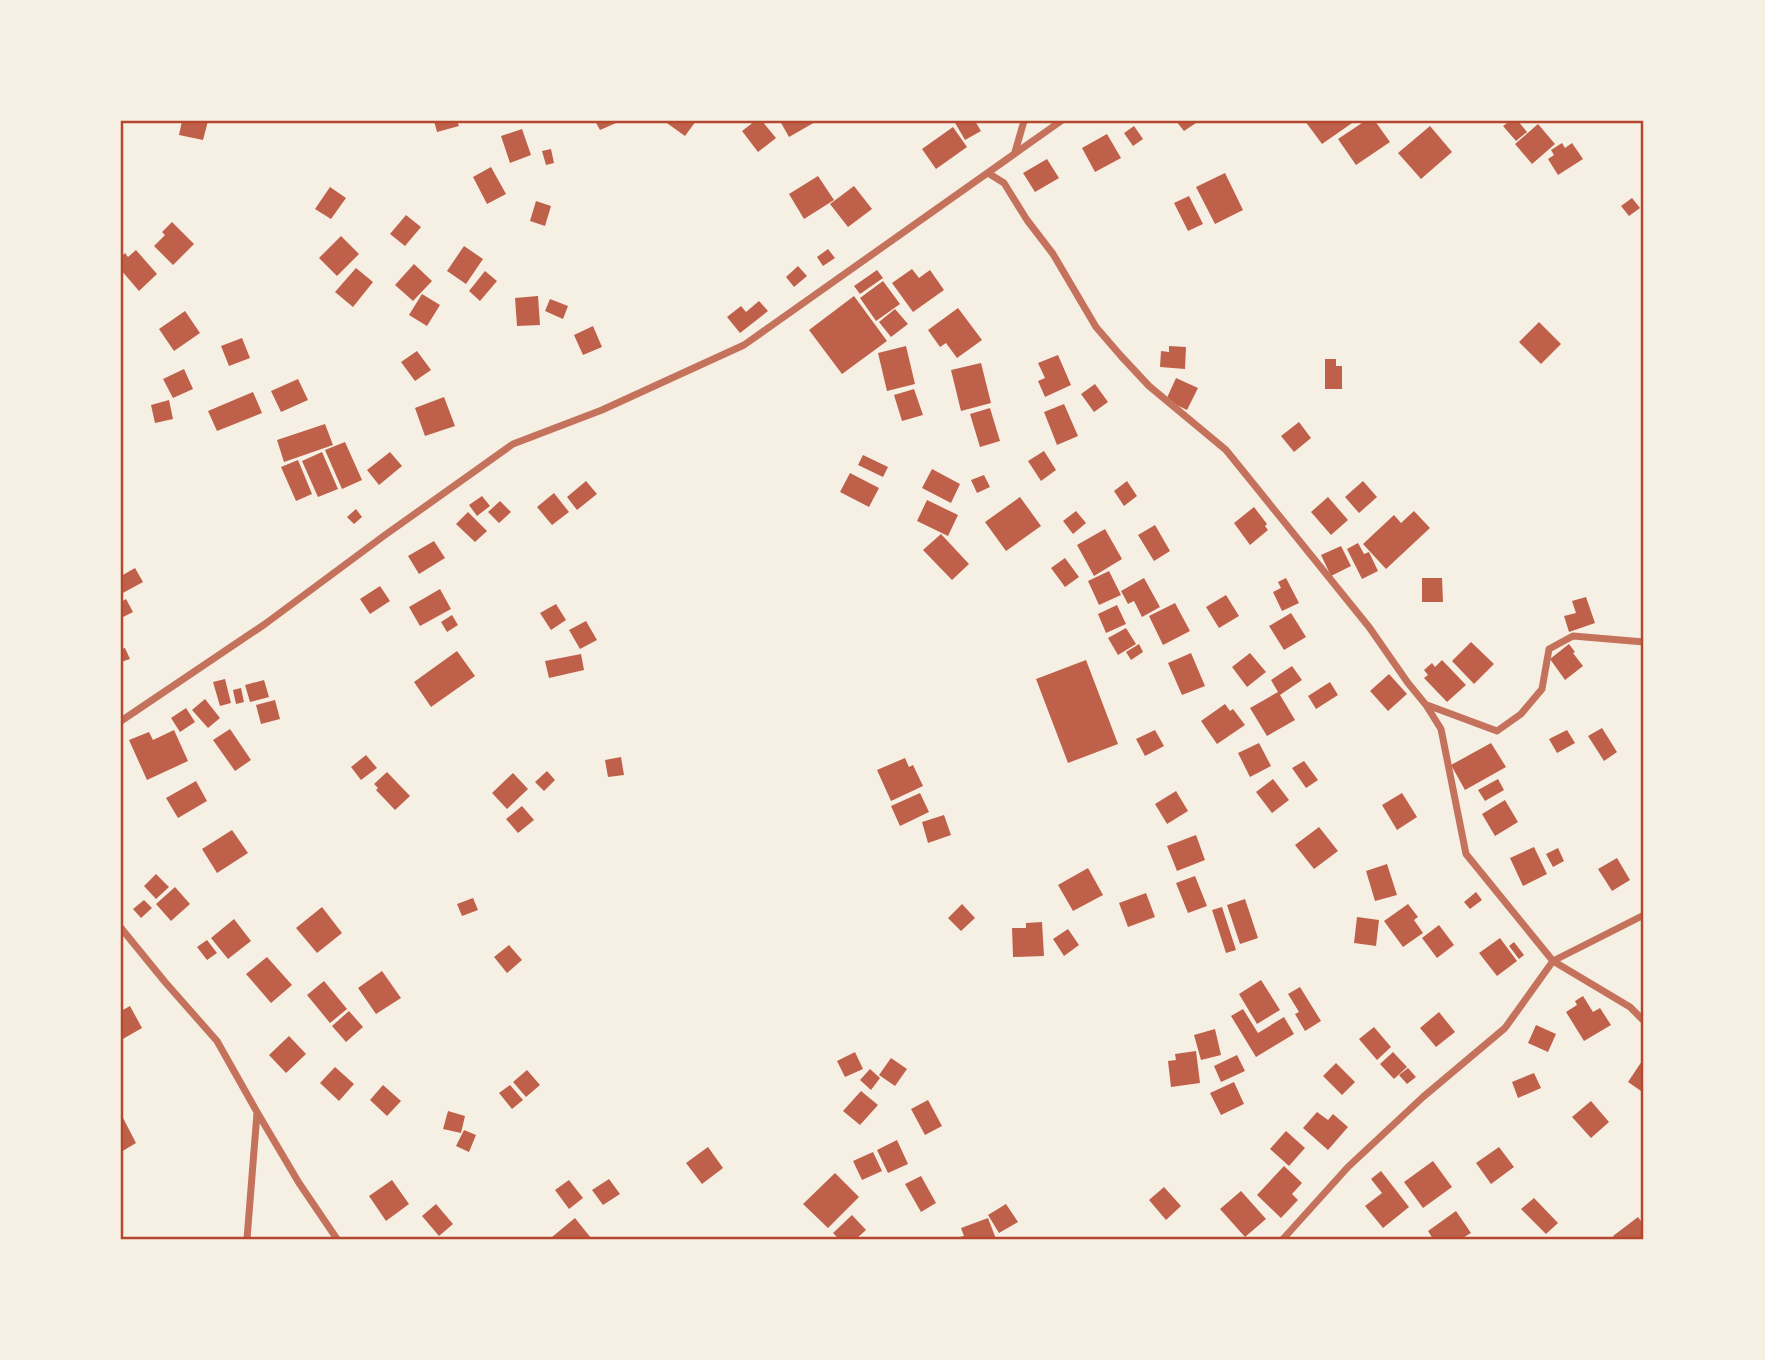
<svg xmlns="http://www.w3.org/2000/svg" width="1765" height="1360" font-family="'IBM Plex Serif',serif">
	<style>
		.building { fill: #bf614a }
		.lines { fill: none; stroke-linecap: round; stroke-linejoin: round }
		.minor { stroke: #c5725c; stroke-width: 7 }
		.neatline { fill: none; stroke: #b5482f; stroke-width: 2.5 }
	</style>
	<rect width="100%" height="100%" fill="#f6efe4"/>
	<!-- building -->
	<path class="building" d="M182 121H208L203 140 179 135Z
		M434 121H457L459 126 437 132Z
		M595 121H615L616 123 600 130Z
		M664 121H696L685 136Z
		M755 121H762L776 138 758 152 742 131Z
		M780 121H817L789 137Z
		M954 121H975L981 131 965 140Z
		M1176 121H1199L1184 131Z
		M1305 121H1355L1322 144Z
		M1365 121H1375L1390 142 1356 165 1338 139Z
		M1510 121H1518L1527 132 1516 141 1503 126Z
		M1538 124 1555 144 1532 164 1515 144Z
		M1134 126 1143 139 1133 146 1124 133Z
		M1430 126 1452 152 1421 179 1398 153Z
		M953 127 967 147 936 169 922 149Z
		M522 129 531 155 510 163 501 136Z
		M1107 134 1121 158 1095 172 1082 148Z
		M1562 143 1565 148 1572 143 1583 159 1558 175 1548 159 1554 155 1551 150Z
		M551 149 554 163 546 165 542 151Z
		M1047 159 1059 178 1035 192 1023 173Z
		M491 167 506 194 487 204 473 177Z
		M1225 173 1243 210 1215 224 1196 187Z
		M818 176 834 200 804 219 789 194Z
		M854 186 872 209 848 227 830 204Z
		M330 187 346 198 331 219 315 209Z
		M1189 196 1203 224 1188 231 1174 203Z
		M1632 198 1640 208 1629 216 1621 206Z
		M536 201 551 206 545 226 530 221Z
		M406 215 421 227 405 246 390 234Z
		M172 222 194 244 173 265 154 246 165 235 162 232Z
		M341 236 359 254 337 276 319 258Z
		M464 246 483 259 466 284 447 271Z
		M828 249 835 258 823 266 817 257Z
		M136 250 157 274 139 291 121 270V257L125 253 128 257Z
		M414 264 432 281 413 301 395 285Z
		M798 266 807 276 794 287 786 277Z
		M356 268 373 282 353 307 335 292Z
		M912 269 919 278 930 270 944 290 913 312 892 283Z
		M877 270 883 278 860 294 854 286Z
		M485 271 497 281 480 301 469 291Z
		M883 281 900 304 876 321 860 298Z
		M422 294 440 305 427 326 409 315Z
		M538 296 540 325 517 326 515 298Z
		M854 296 887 341 842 374 809 330Z
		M550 299 568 306 563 319 545 311Z
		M759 301 768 311 740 333 727 317 741 306 746 312Z
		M958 308 982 340 957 358 946 343 940 347 928 330Z
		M895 309 908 324 891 337 879 322Z
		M185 311 200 333 174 351 159 329Z
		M1539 322 1561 344 1541 364 1519 342Z
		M593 326 602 347 583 355 574 335Z
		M242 338 250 358 229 366 221 346Z
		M906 346 915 384 887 391 878 353Z
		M1169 346 1186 347 1185 369 1160 367 1161 351 1169 352Z
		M417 351 431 370 415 381 401 362Z
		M1058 355 1071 385 1045 397 1038 381 1045 378 1038 363Z
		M1325 359H1336V366H1342V389H1325Z
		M981 363 991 403 961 411 951 370Z
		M184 369 193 389 173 398 163 379Z
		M1176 378 1198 388 1187 410 1166 400Z
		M298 379 308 400 281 412 271 391Z
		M1095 384 1108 402 1094 412 1081 394Z
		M914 389 923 415 902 421 894 395Z
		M253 392 262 413 217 431 208 411Z
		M444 397 455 426 425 436 415 408Z
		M169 400 173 419 155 423 151 405Z
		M1064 404 1078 436 1057 445 1044 412Z
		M990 408 1000 441 980 447 970 414Z
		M1299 422 1311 438 1294 452 1281 436Z
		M325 424 333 445 284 462 277 440Z
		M345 442 362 480 342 489 325 450Z
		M1044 451 1056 470 1041 481 1028 461Z
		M322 452 338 489 318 497 302 461Z
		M390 452 402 466 379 485 367 470Z
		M863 455 888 467 883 477 858 465Z
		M298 460 312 494 296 501 281 467Z
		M932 469 960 484 951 503 922 488Z
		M850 473 879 488 869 507 840 492Z
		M984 475 990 487 977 493 971 480Z
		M586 481 597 494 577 510 567 497Z
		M1127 481 1137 496 1124 506 1114 491Z
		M1363 481 1377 497 1359 513 1345 497Z
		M554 493 569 512 552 525 537 507Z
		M482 496 490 506 477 516 469 505Z
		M1020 497 1041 526 1006 551 985 522Z
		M1328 497 1348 520 1331 535 1311 512Z
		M927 500 958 515 948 536 917 521Z
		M500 501 511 512 499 523 488 512Z
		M1254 507 1267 524 1265 526 1268 530 1250 545 1234 523Z
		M356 509 362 517 354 524 347 517Z
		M1076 511 1086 523 1073 534 1063 521Z
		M1414 511 1430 528 1386 569 1363 544 1394 515 1401 523Z
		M468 512 487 531 475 542 456 524Z
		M1155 525 1170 551 1154 561 1138 535Z
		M1105 529 1122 559 1094 576 1077 545Z
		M941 534 969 564 952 580 923 550Z
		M434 541 445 558 419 574 408 556Z
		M1358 543 1364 554 1369 552 1378 571 1362 579 1347 549Z
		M1341 546 1351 566 1331 576 1321 555Z
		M1065 558 1079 577 1065 587 1051 568Z
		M135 568 143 582 121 594V576Z
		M1109 571 1121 595 1099 605 1088 581Z
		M1144 578 1160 607 1142 617 1134 601 1128 604 1121 591Z
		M1286 578 1299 603 1282 611 1273 592 1281 588 1278 582Z
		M1422 578H1442L1443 602H1422Z
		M380 586 390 601 370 614 360 599Z
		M440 589 451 609 420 626 409 607Z
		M1226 595 1239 616 1219 628 1206 607Z
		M1586 597 1595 623 1569 632 1564 616 1576 613 1572 601Z
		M126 599 133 612 121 618V602Z
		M1175 603 1190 631 1163 645 1149 616Z
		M556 604 566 620 551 630 540 613Z
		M1117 605 1126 624 1106 633 1098 614Z
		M1291 613 1306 637 1284 650 1269 626Z
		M452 615 458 625 447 632 441 622Z
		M586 621 597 640 580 649 569 630Z
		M1126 628 1136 644 1118 655 1108 638Z
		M1471 642 1494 664 1474 684 1452 661Z
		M1139 644 1143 652 1131 660 1126 652Z
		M1569 644 1575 652 1573 653 1583 666 1565 680 1550 659Z
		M125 648 130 659 121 662V649Z
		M457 651 475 676 431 707 414 682Z
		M1191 653 1205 686 1182 695 1168 663Z
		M1250 653 1266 672 1247 687 1232 667Z
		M581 654 584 670 549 678 545 661Z
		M1086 660 1118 744 1068 763 1036 679Z
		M1442 660 1466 685 1447 702 1424 678 1428 675 1424 670 1432 663 1435 667Z
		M1292 666 1302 680 1280 695 1295 720 1267 736 1250 708 1278 692 1271 680Z
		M1389 674 1407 694 1388 711 1370 691Z
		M225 679 231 703 220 706 213 682Z
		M264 680 269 697 250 702 245 685Z
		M1330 682 1338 695 1316 709 1308 696Z
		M241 688 244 702 236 704 233 690Z
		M205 699 220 718 208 728 192 710Z
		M275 700 280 719 261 724 256 705Z
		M1225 704 1230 711 1233 709 1245 725 1217 744 1201 721Z
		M186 708 195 722 180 732 171 718Z
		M1602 728 1617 752 1604 761 1588 736Z
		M230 729 251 760 235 771 213 740Z
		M174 730 188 761 147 780 129 740 149 732 153 740Z
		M1155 730 1164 746 1145 756 1136 739Z
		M1567 730 1575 743 1557 753 1549 739Z
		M1259 743 1271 766 1250 777 1238 753Z
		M1491 743 1506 767 1465 790 1451 765Z
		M366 755 377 768 361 780 351 767Z
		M621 757 624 775 608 777 605 760Z
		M905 758 909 767 913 765 923 786 891 801 877 770Z
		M1304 761 1318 780 1306 788 1292 768Z
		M547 771 555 780 544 791 535 782Z
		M387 772 410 796 395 810 376 790 378 788 374 784Z
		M513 773 528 789 507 809 492 793Z
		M1273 779 1289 800 1272 813 1256 792Z
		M1498 779 1504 790 1485 801 1478 790Z
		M196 781 207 801 178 818 166 798Z
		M1176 791 1188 811 1167 824 1155 804Z
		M920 793 929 812 900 826 891 806Z
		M1402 793 1417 817 1397 830 1382 805Z
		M1505 800 1518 822 1495 836 1482 814Z
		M522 806 534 820 518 833 506 819Z
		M944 815 951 835 928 843 922 822Z
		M1319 827 1338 851 1314 869 1295 845Z
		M232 830 248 853 217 873 202 849Z
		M1196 835 1205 860 1177 871 1167 846Z
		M1534 847 1547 874 1523 886 1510 858Z
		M1558 848 1564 861 1553 867 1546 854Z
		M1617 858 1630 880 1612 891 1598 869Z
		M1387 864 1397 895 1375 901 1366 871Z
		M1088 868 1103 895 1073 911 1058 885Z
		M156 874 169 887 156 899 144 886Z
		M1195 876 1207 906 1188 913 1176 883Z
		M175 887 190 904 171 921 156 904Z
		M1476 892 1482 900 1470 909 1464 902Z
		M1146 893 1155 917 1128 927 1119 903Z
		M473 898 478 910 462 916 457 904Z
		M1245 899 1258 938 1240 944 1227 905Z
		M144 900 152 908 141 918 133 909Z
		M962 904 975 918 961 931 948 918Z
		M1408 904 1418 917 1414 920 1423 933 1403 947 1384 921Z
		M322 907 342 933 317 953 296 928Z
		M1222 907 1236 950 1226 953 1212 910Z
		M1357 917 1379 920 1376 946 1354 943Z
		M234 919 251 941 228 959 211 938Z
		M1042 922 1044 956 1013 957 1012 928H1026V923Z
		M1439 925 1454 945 1437 958 1422 938Z
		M1068 929 1079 945 1064 956 1053 939Z
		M1500 938 1517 961 1497 976 1479 953Z
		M207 940 217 953 207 960 197 947Z
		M1514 942 1524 955 1519 959 1509 946Z
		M509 945 522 960 507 973 494 957Z
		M267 957 292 985 271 1003 246 974Z
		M382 971 401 998 376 1014 358 988Z
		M1261 980 1280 1010 1257 1024 1239 994Z
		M324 981 347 1009 330 1023 307 995Z
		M1300 987 1321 1021 1305 1031 1295 1014 1299 1012 1288 994Z
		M1583 996 1593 1012 1600 1008 1611 1025 1584 1041 1566 1012 1577 1005 1575 1001Z
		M130 1006 142 1028 121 1040V1011Z
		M1243 1009 1258 1033 1284 1017 1294 1034 1256 1057 1231 1016Z
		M349 1011 363 1027 346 1042 332 1026Z
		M1439 1012 1455 1032 1436 1047 1420 1028Z
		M1536 1025 1556 1034 1548 1052 1528 1043Z
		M1374 1027 1391 1047 1377 1060 1359 1039Z
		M1215 1029 1221 1055 1201 1060 1194 1035Z
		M289 1036 306 1054 286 1073 269 1055Z
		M1196 1051 1200 1083 1171 1087 1168 1061 1176 1060 1175 1054Z
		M855 1052 863 1069 845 1077 837 1061Z
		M1393 1052 1407 1067 1394 1079 1380 1064Z
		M1237 1055 1245 1071 1221 1082 1214 1066Z
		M891 1058 907 1069 895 1086 879 1075Z
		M1644 1058V1093L1628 1082Z
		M1336 1063 1355 1082 1342 1095 1323 1076Z
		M335 1067 354 1084 339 1101 320 1083Z
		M1408 1068 1416 1077 1407 1084 1399 1075Z
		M870 1069 880 1078 871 1090 860 1080Z
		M527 1070 540 1085 526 1097 513 1082Z
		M1534 1073 1541 1088 1518 1098 1512 1082Z
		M1234 1082 1244 1104 1221 1115 1210 1093Z
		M383 1085 401 1101 387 1116 370 1100Z
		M510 1085 523 1100 512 1109 499 1093Z
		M861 1091 878 1105 860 1125 843 1111Z
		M928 1100 942 1126 925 1135 911 1109Z
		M1591 1101 1609 1122 1591 1138 1572 1117Z
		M448 1111 465 1116 461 1133 443 1129Z
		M1317 1112 1328 1120 1333 1114 1348 1127 1328 1150 1303 1128Z
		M121 1114 136 1143 121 1152Z
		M464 1130 476 1135 469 1152 456 1146Z
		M1286 1131 1305 1148 1289 1166 1270 1149Z
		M897 1140 908 1164 888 1173 877 1150Z
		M708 1147 723 1168 702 1184 686 1163Z
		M1499 1147 1514 1167 1491 1184 1476 1163Z
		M873 1152 882 1171 862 1180 853 1161Z
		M1433 1161 1452 1187 1423 1208 1404 1182Z
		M1284 1166 1302 1183 1292 1194 1298 1200 1281 1218 1257 1195Z
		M1381 1171 1409 1207 1383 1228 1365 1206 1382 1193 1371 1179Z
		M835 1173 859 1197 828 1228 803 1204Z
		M921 1176 936 1203 921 1212 905 1184Z
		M609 1179 620 1194 603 1205 592 1190Z
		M392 1180 409 1204 386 1221 369 1196Z
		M569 1180 583 1198 569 1209 555 1190Z
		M1164 1187 1181 1206 1166 1220 1149 1200Z
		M1241 1191 1266 1219 1245 1237 1220 1209Z
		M1534 1198 1558 1223 1546 1234 1521 1209Z
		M436 1204 453 1224 439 1236 422 1216Z
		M1006 1204 1018 1222 999 1233 988 1215Z
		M1456 1211 1471 1233 1461 1239H1433L1428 1231Z
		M852 1215 866 1230 856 1239H839L833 1233Z
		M1638 1217 1644 1225V1239H1615L1613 1236Z
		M575 1218 591 1238 589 1239H554L552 1237Z
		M988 1218 996 1239H961L960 1237 964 1236 961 1228Z"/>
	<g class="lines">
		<!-- minor -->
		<path class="minor" d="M1015 152 1024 121
			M988 173 1004 183 1027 220 1053 254 1096 327 1121 356 1149 386 1226 450 1369 627 1408 683 1426 705 1441 729 1466 854 1553 961 1630 1007 1644 1021
			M1427 705 1497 731 1521 714 1542 689 1549 649 1573 636 1644 642
			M121 721 265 624 385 535 513 444 602 410 744 345 1061 121
			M121 928 165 982 217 1041 257 1112 299 1183 337 1239
			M247 1239 257 1113
			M1283 1239 1348 1167 1423 1097 1505 1028 1553 961 1644 915"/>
	</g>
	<!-- border -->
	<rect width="1765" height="1360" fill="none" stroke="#f6efe4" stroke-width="245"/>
	<rect x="122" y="122" width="1520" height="1116" class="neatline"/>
</svg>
